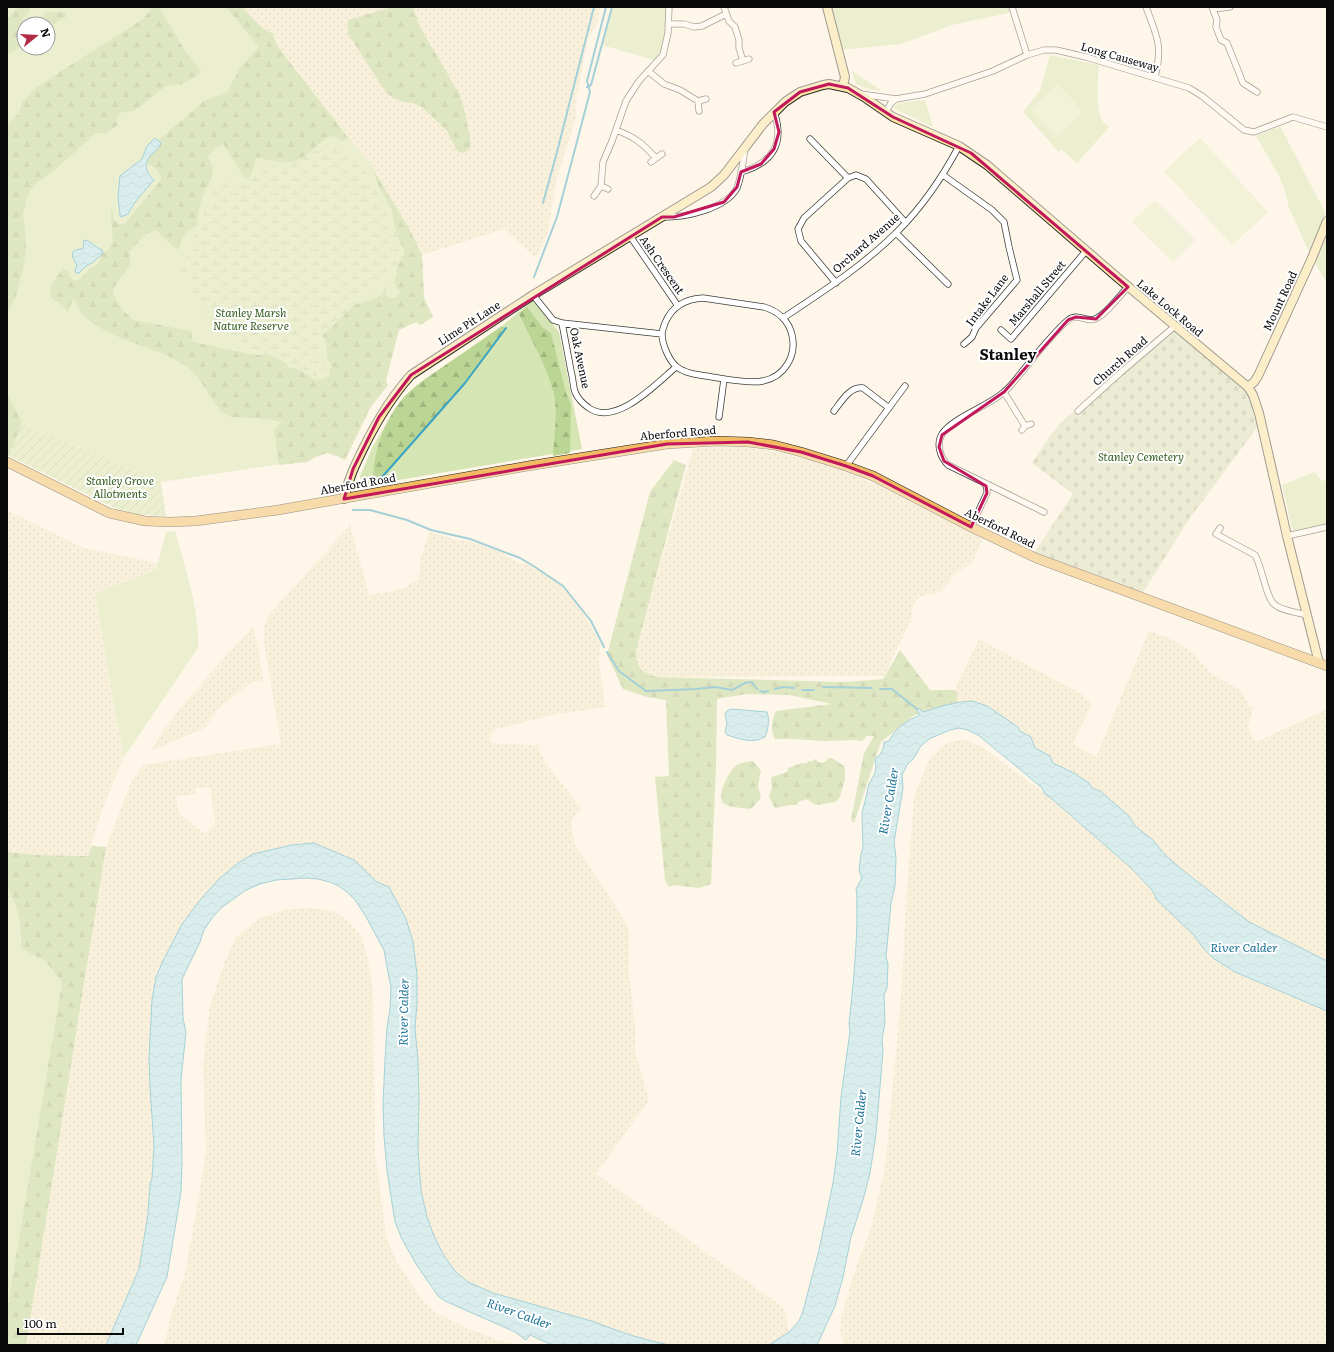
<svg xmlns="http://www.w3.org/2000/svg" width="1334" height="1352" font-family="Literata,serif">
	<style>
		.farmland { fill: url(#farmland-dots); fill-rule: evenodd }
		.grass { fill: #d5e6b4; fill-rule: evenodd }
		.forest { fill: url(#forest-firs) }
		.wetland { fill: url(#wetland-marsh) }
		.cemetery { fill: url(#cemetery-stones) }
		.garden { fill: url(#garden-furrows) }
		.pitch { fill: #e5edc6 }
		.water { fill: url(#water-waves); stroke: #3aa3c6 }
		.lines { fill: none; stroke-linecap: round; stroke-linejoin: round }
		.stream { stroke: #3aa3c6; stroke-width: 2 }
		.street-casing { stroke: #3d3d3d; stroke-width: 7 }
		.secondary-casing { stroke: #2c2c2c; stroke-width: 10 }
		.primary-casing { stroke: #1b1b1b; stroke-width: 10 }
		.street { stroke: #fff; stroke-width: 5.5 }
		.secondary { stroke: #fbe5a5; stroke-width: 8 }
		.primary { stroke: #f2ba63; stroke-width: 9 }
		.marked { fill: none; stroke: #c2185b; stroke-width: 3; stroke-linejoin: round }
		.labels { text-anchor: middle; stroke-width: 4; stroke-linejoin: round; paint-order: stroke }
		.street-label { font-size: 11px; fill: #0a0a0a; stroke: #fff }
		.park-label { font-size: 11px; font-style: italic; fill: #355d1e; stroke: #fff }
		.water-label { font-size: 12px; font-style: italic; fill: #1a7194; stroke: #fff }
		.district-label { font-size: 15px; font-weight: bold; fill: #0a0a0a; stroke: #fff }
	</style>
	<defs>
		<pattern id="farmland-dots" width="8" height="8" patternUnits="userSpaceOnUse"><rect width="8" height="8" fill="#f2e8ca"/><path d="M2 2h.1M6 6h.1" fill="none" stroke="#cec6ac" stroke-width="1.8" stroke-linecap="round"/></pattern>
		<pattern id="forest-firs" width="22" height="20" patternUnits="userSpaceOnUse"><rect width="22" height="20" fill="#bbd694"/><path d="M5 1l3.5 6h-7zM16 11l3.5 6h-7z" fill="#9fb67e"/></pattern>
		<pattern id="wetland-marsh" width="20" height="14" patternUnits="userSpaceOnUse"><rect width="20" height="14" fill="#d5e6b4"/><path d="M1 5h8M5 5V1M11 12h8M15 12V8" fill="none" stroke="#b6c499"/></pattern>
		<pattern id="cemetery-stones" width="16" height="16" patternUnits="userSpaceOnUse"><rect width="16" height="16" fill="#d7ddbc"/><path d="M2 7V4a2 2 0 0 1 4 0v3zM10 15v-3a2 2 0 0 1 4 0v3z" fill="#b7bca0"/></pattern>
		<pattern id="garden-furrows" width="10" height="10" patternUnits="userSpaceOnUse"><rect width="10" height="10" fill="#d5e6b4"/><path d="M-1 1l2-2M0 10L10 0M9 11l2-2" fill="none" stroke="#b6c499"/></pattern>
		<pattern id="water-waves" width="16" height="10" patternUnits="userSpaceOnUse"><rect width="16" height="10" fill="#afe3f3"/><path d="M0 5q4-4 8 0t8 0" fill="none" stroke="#95c1cf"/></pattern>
	</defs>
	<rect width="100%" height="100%" fill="#fef6e8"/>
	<!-- farmland -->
	<path class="farmland" d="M243 7H601L597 24 587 40 576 104V117L555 185 548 233 536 258 504 229 422 255 409 228 370 164 277 46 273 34 264 30 254 20Z
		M723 446 746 447 771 451 818 462 844 470 893 493 983 539 973 561 956 574 940 592 934 594H927L919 597 914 603 911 620 884 676 657 677 644 673 636 663V651L693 449Z
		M7 510 84 548 158 563 156 570 95 593 114 706 124 757 103 807 88 856 38 855 7 852Z
		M350 525 369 595 402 589 419 579 421 556 430 532 457 540H464L499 551 516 562 531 565 559 584 580 609 591 626 600 644 599 661 605 707 552 715 494 730 491 734 489 739 493 743 503 744 538 745 544 761 581 808 575 814 571 823 575 845 609 896 629 929V973L635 1026V1051L649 1100 596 1174 784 1308 789 1332 769 1345H670L655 1342 611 1329 595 1322 493 1293 468 1282 455 1271 443 1254 434 1236 427 1217 421 1190 418 1151 419 1099 418 1061 415 1028 417 1003V974L413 942 406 919 389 887 377 882 371 876 314 843 292 845 253 854 238 863 219 879 201 899 182 924 162 963 152 1000 149 1058 150 1087 154 1146 152 1178 150 1185 148 1214 139 1269 106 1345H26L106 847 131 783 143 765 281 744 264 642V626L269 615ZM210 787 215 823 204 834 179 813 176 796 196 794V788Z
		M253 626 258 646 263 681 252 682 218 709 205 728 151 751 163 731 192 694Z
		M1149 631 1173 640 1183 646 1193 653 1211 674 1240 690 1249 706 1253 708 1248 727 1256 742 1327 709V961L1249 922 1180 868 1164 854 1153 840 1135 826 1128 815 1100 791 1092 788 1089 783 1067 768 1058 766 1053 762 1050 756 1035 748 1031 737 1020 731 1000 716 987 706 972 701 958 702 956 687 979 639 1083 695 1090 701V708L1073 744 1096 757Z
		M963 739 982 747 1052 799 1130 867 1152 890 1157 900 1194 935 1203 948 1213 958 1235 972 1327 1011V1345H841L844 1341 840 1332 841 1318 854 1273 872 1225 885 1168 901 998 906 904 914 797 928 762 945 744Z
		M308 908 333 911 348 921 361 936 368 959 373 991 375 1153 387 1240 398 1264 422 1300 435 1312 464 1327 500 1341 522 1345H164L171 1315 185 1274 199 1196 206 1151 203 1065 210 1007 224 964 236 937 260 918 284 910Z"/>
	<!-- grass -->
	<path class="grass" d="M7 7H243C252 18 260 28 273 34L277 46 370 164 409 228 422 255 424 298 433 317 420 325 416 322 399 330 386 380 388 385 370 408 345 460 337 456 327 453 315 457 307 462H294L161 482 22 423 9 456 7 455ZM24 24H48V48H24Z
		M612 7H669L666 46 657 61 602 45Z
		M827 7H1011L1013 12 952 25 901 44 838 50Z
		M1050 55 1099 65C1098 79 1095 107 1102 120 1103 123 1107 125 1109 127L1077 163 1061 149 1059 152 1023 112 1040 91Z
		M852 71 882 91 868 89 856 84Z
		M925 100 933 127 895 109V106L899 103Z
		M1280 126 1326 214 1309 252 1289 208 1284 188 1279 176 1256 136Z
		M1327 221V283L1312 258Z
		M533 300 559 332 582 449 363 486 360 476 373 446 397 406 405 396 425 379 502 326Z
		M1315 472 1322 481 1327 480V525L1297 531 1294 530 1292 528 1282 485Z
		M175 531C185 568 200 610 198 648L124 757 114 706 95 593 156 570 166 532Z
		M7 886C13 897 18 908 19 920 20 930 18 940 22 949L45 961 62 982 7 1309Z"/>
	<!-- forest -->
	<path class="forest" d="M22 7H29V13L23 18 24 44 7 55V18L16 9Z
		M153 7H159L184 49 202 72 183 84 172 85 165 87 135 110 120 113 116 119 118 125 106 133H96L56 169 38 182 31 189 27 197 23 214 26 240V250L23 270 15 299 10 309 7 310V125L19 113 22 102 38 86 135 24 144 18Z
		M226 7H243C252 18 260 28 273 34L277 46 349 139 341 141C339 139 337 137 334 136 324 136 308 158 295 161 285 164 270 161 261 158L256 159 251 175 246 180 223 144 214 149 208 157C219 175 208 182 202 198 199 208 197 216 197 226 185 230 182 238 178 250L167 241 156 230 146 234 129 252C136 271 116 276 113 293L121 308 133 320 191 331 193 342 255 355H267L283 358 288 367C293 368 297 369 301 371 314 377 313 384 329 376L331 365 327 359V350L326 343 321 333C331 324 341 315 352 306 362 300 385 301 385 286L387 292 385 295C391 299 396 299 400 293L394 283 400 257 392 210 381 191 370 164 409 228 422 255 424 298 433 317 420 325 416 322 399 330 386 380 388 385 370 408 345 460 337 456 327 453 315 457 307 462 279 465 274 430 281 422 268 419 231 417C213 409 207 387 194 373 188 367 180 362 172 358 143 343 83 334 74 297L67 314C64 301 58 305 52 298 46 288 58 275 64 269L70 272 69 276C77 287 85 274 90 268 98 268 101 261 100 254 122 249 107 223 112 208 113 216 113 220 120 224L125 223 161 180V176C157 168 151 164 142 161L146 151 204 101 227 92 240 68 259 47Z
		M392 7H413L420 27 460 95 465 112 469 133 471 144 469 149 463 153 457 151 447 131 422 107 413 103 403 102 387 94 348 34V20Z
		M47 12H64L67 14 66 17 48 28V24H34Z
		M527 307 543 328 551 333 566 393 571 404 570 453 553 456C554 437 558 412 554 394 547 366 531 340 519 314Z
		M502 326 506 328 465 383 376 484 373 482C373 452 385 417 406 395 418 383 433 374 447 364 466 351 484 339 502 326Z
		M7 393 22 423 9 456 7 455Z
		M674 460 686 465 636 651C637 669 641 672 657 677L845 682 883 679 900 650 930 690H956L958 702 915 715 881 742 854 823 851 820 864 753 874 736H867L862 741 854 740 825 741 794 739H775C770 731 772 719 776 711L832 704 789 695 747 694 717 699 716 768 711 884 699 888 674 885 669 887 665 880 655 777 669 776 666 700 647 697 623 689 607 655 650 492Z
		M829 758H832L844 766 845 770V779L840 797 836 802 816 805 806 799 798 802 796 805H789L776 808 774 807 769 796 772 788 771 779 772 777 787 772 788 768 802 763 805 764 809 761 811 762 815 759 820 763 825 762Z
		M752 761 754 762 761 771 758 785 761 798 752 808 749 809C743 808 727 807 723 803 716 795 730 769 737 765 742 762 747 762 752 761Z
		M92 846 106 847 26 1345H7V1309L62 982 45 961 22 949 21 947 19 918 16 906 7 886V852L38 855 88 856Z"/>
	<!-- wetland -->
	<path class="wetland" d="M333 141 357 157 382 199 405 253 390 279 362 298 320 338 327 366 315 377 272 356 239 349 212 322 180 271 219 177 249 185 259 163 286 167Z"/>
	<!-- cemetery -->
	<path class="cemetery" d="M1175 326 1248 387 1261 422 1189 519 1140 597 1032 556 1073 494 1032 463C1041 450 1062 414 1078 411Z"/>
	<!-- garden -->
	<path class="garden" d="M22 423 161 482 166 516 136 514 115 508 9 456Z"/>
	<!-- pitch -->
	<path class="pitch" d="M1059 84 1083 112 1056 137 1031 109Z
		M1200 138 1268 212 1232 245 1164 171Z
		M1155 200 1195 240 1173 262 1132 222Z"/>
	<!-- water -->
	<path class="water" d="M155 138 161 143C159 149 157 149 153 153 143 163 145 172 154 180 144 192 135 200 128 214L121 217 120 215 118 197 120 176 142 159 147 146Z
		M84 240C90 240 96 248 102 250L103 253 93 262 86 266 79 273H76L75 270 77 265C74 261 69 252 76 250 79 249 81 249 83 249Z
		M972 701 987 706 1018 727 1020 731 1031 737 1035 748 1050 756 1053 763 1074 773 1089 783 1092 788 1100 791 1128 815 1135 826 1153 840 1164 854 1180 868 1249 922 1327 961V1011L1235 972 1213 958 1203 948 1194 935 1157 900 1152 890 1130 867 1052 799 1045 794 1042 788 1022 771 978 735 968 730 959 728 950 730 929 739 920 747 914 758 907 765 902 775 903 788 894 842 896 857 895 886 891 903 886 957 888 964 887 988 884 995 885 1022 882 1039 883 1051 876 1134 870 1173 863 1200 851 1237 843 1277 835 1306 817 1345H769L789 1332 799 1321 803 1311 819 1250 833 1183 837 1153 841 1097 850 1031 849 1024C853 986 857 948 857 911 856 903 858 897 856 889L862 878 859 870 861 854 863 848 862 814 869 784 875 773 876 766 875 759C881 755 884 749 884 742L889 741C897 726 905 722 920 715L916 710 918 708 924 712C940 706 955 702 972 701Z
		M731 709 767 712C770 719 768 730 765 737 754 744 739 739 727 735L725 732 727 723 725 714 727 711Z
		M314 843 354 860 377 882 389 887 406 919 413 942 417 974V1003L415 1028 418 1061 419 1099 418 1151 421 1190 427 1217 434 1236 443 1254 455 1271 468 1282 493 1293 595 1322C619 1332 644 1340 670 1345H552L530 1335 526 1340 515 1332 445 1301 438 1296 416 1264 402 1239 395 1222 387 1171 384 1136 383 1104 385 1060 387 1028 390 1009 391 988 384 950 365 915 355 900 347 892 339 886 330 882 318 879 306 878 276 880 260 884 246 890 221 908 212 918 204 930 200 942 182 979 183 1018 186 1032 181 1079 182 1163 181 1192 167 1277 136 1345H106L139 1269 148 1214 150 1185 152 1178 154 1146 150 1087 149 1058 152 1000 156 977 162 963 182 924 201 899 219 879 238 863 253 854 292 845Z"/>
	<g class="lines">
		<!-- stream -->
		<path class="stream" d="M587 87 591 85 612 7
			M543 203 557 152 594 7
			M534 277 557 217 575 149 590 92 587 81 606 7
			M376 484 465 383 506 328
			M353 510H370L407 520 431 530 470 539 520 558 535 567 563 586 591 621 604 647
			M607 652 619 671 646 691 696 689 715 687 732 690 745 683 752 682 757 689
			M823 687 872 688
			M775 689 783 687 794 688
			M880 689H892L917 709
			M802 690H814
			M760 691 763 692 768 691"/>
		<defs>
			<path id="street" d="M724 7 729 21 735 27 739 40V48L743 61
				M1012 7 1027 55
				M1146 7C1157 37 1163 45 1155 77
				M1212 7 1217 20 1216 27 1221 40 1227 43 1243 83 1257 92
				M1213 9 1230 7
				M668 24H684L694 27 702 26 726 14
				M736 63 749 59
				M648 71 664 84 680 90 698 101
				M861 94 896 99 925 94 993 71 1027 55 1044 50H1056L1086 57 1189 88 1202 96 1244 130 1254 132 1293 117 1327 127
				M699 111 698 101 706 99
				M886 112 891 103 896 99
				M616 130C635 137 642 143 656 158
				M810 139 848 178
				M651 162 662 154
				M741 172C773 163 785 143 774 112
				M943 175 992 210 1004 222 1009 247 1017 280 976 328 972 337 964 344
				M601 186 603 162 612 141 626 101 639 81 663 55 668 33 669 7
				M594 196 601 186 608 189
				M663 217C684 218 726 209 737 188 742 175 743 161 745 148
				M896 233 948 284
				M630 236 678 306
				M836 283 801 241 798 229 804 218 848 178 856 175 866 179 906 223
				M533 295 553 320 562 323 662 334
				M703 298 764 307C778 311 789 321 792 335 797 356 784 377 763 381 749 384 726 379 712 377 700 375 686 374 677 367 669 361 662 344 662 334 662 331 664 326 665 323 672 306 686 299 703 298Z
				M783 318C822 292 863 266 897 232 922 207 942 178 959 146
				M562 323C565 339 568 355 571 371 573 378 573 386 575 392 578 399 583 404 589 408 616 427 657 383 676 367
				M1001 330 1011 339 1086 251
				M1004 392 1025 426
				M834 411C841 402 850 386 863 388L889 408
				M1078 411 1120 373 1175 326
				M719 417 724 379
				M1022 430 1025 426 1031 424
				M846 466 905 386
				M1044 512 948 465C940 457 936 444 942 434 953 417 990 406 1005 391 1011 386 1016 379 1021 373 1036 355 1050 336 1068 320 1079 312 1085 323 1095 319 1106 315 1120 295 1128 287
				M971 527 987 493V489L985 483
				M1220 528 1216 534 1255 555C1262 567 1266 597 1274 604 1281 611 1297 612 1306 615
				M1287 536 1327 527"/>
			<path id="secondary" d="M827 7 845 77 843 86
				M1248 387 1254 382 1258 376 1312 258 1327 221
				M344 499C348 479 356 463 365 445 378 419 392 396 411 375L533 295 711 187 724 175 763 124 785 102 800 92 823 85 829 84 848 88 864 97 893 117 959 146 987 165 1118 278 1248 387 1253 395 1259 413 1287 536 1319 663"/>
			<path id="primary" d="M7 462 109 513 145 521 170 522 196 521 278 510 528 466 667 444 717 441 748 442 774 445 801 452 846 466 873 476 971 527 1036 558 1327 666"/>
		</defs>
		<!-- street casing -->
		<use href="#street" class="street-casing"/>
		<!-- secondary casing -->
		<use href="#secondary" class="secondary-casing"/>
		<!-- primary casing -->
		<use href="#primary" class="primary-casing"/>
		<!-- street -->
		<use href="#street" class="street"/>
		<!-- secondary -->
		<use href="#secondary" class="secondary"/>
		<!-- primary -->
		<use href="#primary" class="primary"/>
	</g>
	<!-- marked area -->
	<path d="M0 0H1334V1352H0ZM829 84 848 88 893 117 971 153 1128 287 1096 319 1076 317 1068 320 1004 392 942 435 939 447 944 461 986 486 987 493 971 527 873 476 846 466 801 452 748 442 667 444 344 499 353 469 379 417 411 375 662 217H674L724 202 737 187 741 172 761 164 774 149 779 132 774 112 800 92Z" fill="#fef6e8" fill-opacity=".55" fill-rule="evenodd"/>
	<path class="marked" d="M829 84 848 88 893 117 971 153 1128 287 1096 319 1076 317 1068 320 1004 392 942 435 939 447 944 461 986 486 987 493 971 527 873 476 846 466 801 452 748 442 667 444 344 499 353 469 379 417 411 375 662 217H674L724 202 737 187 741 172 761 164 774 149 779 132 774 112 800 92Z"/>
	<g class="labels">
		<!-- street labels -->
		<g class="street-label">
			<text transform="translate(1120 57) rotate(16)" y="4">Long Causeway</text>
			<text transform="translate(866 243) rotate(-41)" y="4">Orchard Avenue</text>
			<text transform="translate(662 265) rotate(55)" y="4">Ash Crescent</text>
			<text transform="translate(1037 293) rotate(-50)" y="4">Marshall Street</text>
			<text transform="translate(987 300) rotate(-53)" y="4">Intake Lane</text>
			<text transform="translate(1280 301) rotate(-65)" y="4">Mount Road</text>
			<text transform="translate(1170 308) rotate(40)" y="4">Lake Lock Road</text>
			<text transform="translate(469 323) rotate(-33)" y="4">Lime Pit Lane</text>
			<text transform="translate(580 358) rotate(78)" y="4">Oak Avenue</text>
			<text transform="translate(1120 361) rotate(-41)" y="4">Church Road</text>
			<text transform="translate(678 433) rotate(-5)" y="4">Aberford Road</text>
			<text transform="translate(358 484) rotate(-10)" y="4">Aberford Road</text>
			<text transform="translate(1000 528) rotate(26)" y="4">Aberford Road</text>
		</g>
		<!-- park labels -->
		<g class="park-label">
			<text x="251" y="317">Stanley Marsh<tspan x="251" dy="13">Nature Reserve</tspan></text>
			<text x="1141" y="461">Stanley Cemetery</text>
			<text x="120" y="485">Stanley Grove<tspan x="120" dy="13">Allotments</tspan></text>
		</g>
		<!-- water labels -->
		<g class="water-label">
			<text transform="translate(889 801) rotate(-80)" y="4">River Calder</text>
			<text x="1244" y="952">River Calder</text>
			<text transform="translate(404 1012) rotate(-89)" y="4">River Calder</text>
			<text transform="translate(859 1123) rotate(-84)" y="4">River Calder</text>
			<text transform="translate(519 1314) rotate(20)" y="4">River Calder</text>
		</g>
		<!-- district labels -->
		<g class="district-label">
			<text x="1008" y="360">Stanley</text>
		</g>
	</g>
	<!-- border -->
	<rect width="1334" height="1352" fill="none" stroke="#0a0a0a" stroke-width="16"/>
	<!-- north arrow -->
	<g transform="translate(36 36) rotate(72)"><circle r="19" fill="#ffffff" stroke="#9d9d9d"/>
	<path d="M0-3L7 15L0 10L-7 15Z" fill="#b22a44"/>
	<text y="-6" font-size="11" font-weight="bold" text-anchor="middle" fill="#0a0a0a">N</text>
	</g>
	<!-- scale -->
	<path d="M18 1328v6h105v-6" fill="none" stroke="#0a0a0a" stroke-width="2"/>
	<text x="24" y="1328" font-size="12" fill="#0a0a0a" stroke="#ffffff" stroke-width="3" paint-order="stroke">100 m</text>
</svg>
